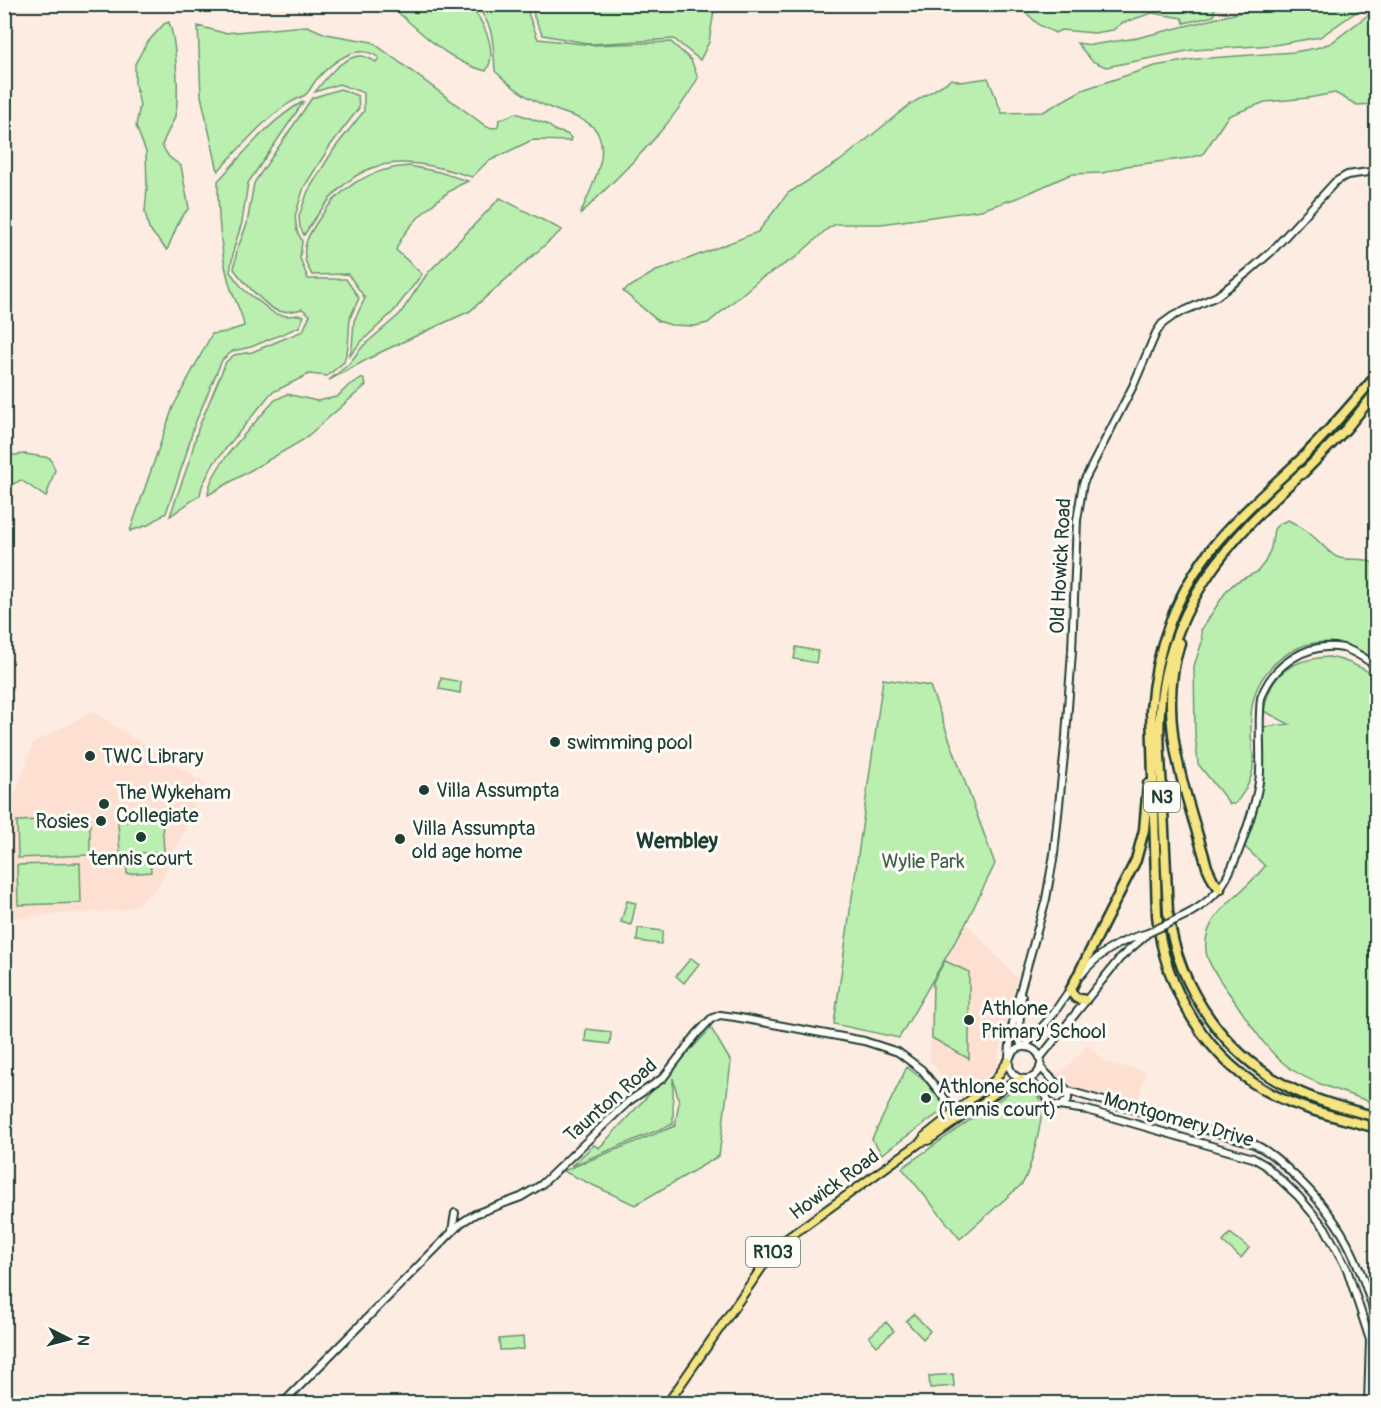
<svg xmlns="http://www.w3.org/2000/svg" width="1381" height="1408" font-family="Pangolin,sans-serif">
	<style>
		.built { fill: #fde0d2 }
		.green { fill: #baefb0; stroke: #6c9672; stroke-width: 1.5 }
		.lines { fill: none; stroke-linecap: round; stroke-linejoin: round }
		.secondary-casing { stroke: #1f3d34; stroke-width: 10 }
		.primary-casing { stroke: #1f3d34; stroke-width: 11 }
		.highway-casing { stroke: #1f3d34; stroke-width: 13 }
		.secondary { stroke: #fdfcf7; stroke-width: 6 }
		.primary { stroke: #f6e381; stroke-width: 7 }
		.highway { stroke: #f6e381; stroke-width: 8 }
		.secondary-bridge-casing { stroke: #1f3d34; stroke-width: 10; stroke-linecap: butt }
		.secondary-bridge { stroke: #fdfcf7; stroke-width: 6 }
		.poi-dot { fill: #1f3d34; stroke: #fdfcf7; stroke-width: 2 }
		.labels { text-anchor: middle; stroke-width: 6; stroke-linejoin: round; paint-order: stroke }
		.shield { fill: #fdfcf7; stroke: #62766e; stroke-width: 1.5 }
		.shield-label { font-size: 18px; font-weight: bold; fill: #1f3d34 }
		.street-label { font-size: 20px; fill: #1f3d34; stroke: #fdfcf7 }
		.poi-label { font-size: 20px; fill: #1f3d34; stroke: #fdfcf7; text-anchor: start }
		.park-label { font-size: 20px; fill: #3e614d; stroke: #fdfcf7 }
		.neighbourhood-label { font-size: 21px; font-weight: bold; fill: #1f3d34; stroke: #fdfcf7 }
	</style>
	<rect width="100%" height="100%" fill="#fdece1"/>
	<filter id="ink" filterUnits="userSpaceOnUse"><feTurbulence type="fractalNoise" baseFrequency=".0167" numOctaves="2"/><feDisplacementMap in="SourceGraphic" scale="12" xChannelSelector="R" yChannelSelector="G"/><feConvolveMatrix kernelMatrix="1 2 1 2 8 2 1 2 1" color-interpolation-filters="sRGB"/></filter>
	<g filter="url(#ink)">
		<!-- built -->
		<path class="built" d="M93 712 205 784 158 887 138 904 123 910 5 918V825L33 743Z
			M966 923 1017 978 995 1069 960 1100 930 1060 931 980Z
			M1087 1046 1108 1063 1146 1071 1137 1103 1073 1088 1052 1073 1061 1072 1066 1068Z"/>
		<!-- green -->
		<path class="green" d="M1274 4 1366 5 1320 37 1274 45 1192 50 1106 67 1092 61 1077 43 1091 45 1137 38Z
			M389 5H469C483 20 499 51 486 71 447 62 419 29 389 5Z
			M475 5H527L529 16 538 39 592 45 671 42 691 60 698 78C669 131 622 172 580 215 587 197 598 177 601 158 606 121 579 119 553 109 531 101 511 87 495 71 493 43 495 26 475 5Z
			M533 5 715 4V5L709 42 700 60 674 39 592 44 543 35 534 17Z
			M1018 5H1227L1214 9V16L1184 23 1182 18 1152 13 1122 23 1113 30 1094 33 1061 30 1055 33 1039 25Z
			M1376 9V104L1357 105 1335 93 1308 98 1265 102 1228 116 1203 154 1189 158 1126 166 1103 173 1071 174 1020 197 981 210 881 224H836L827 229 795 258 760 279 708 323 695 326 671 325 658 321 623 291 654 272 758 232 788 193 840 161 909 105 952 79 961 82 988 78 1002 113 1043 112 1082 90 1155 66 1196 59 1294 52 1316 48 1331 43Z
			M169 22C176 40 180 98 175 116 172 126 165 135 162 146L169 157 181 166 189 208 180 219 167 250 149 229 145 212 147 187 146 152 136 126 140 105 135 83V64L146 44 164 24Z
			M198 26 224 33 307 26 326 34 372 42 487 127 495 128 498 126 499 120 516 113 546 124 556 131 567 134 571 138 570 141 532 140 487 162 472 177C388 150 352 158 304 235L300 227 299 216 308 191 334 149 364 111V93L339 84 315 92C325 79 341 58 359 56 365 55 371 59 376 62L379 58C357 41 331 63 316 80 312 85 310 91 305 95 300 98 294 100 288 104 262 121 240 148 218 171L201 96Z
			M340 89 358 96 359 108 330 146 304 187 295 216 297 231 302 241 300 258 308 279H346L359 298 350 318 348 347 344 362 327 376 309 374 271 393 214 463 202 486 200 495 170 516 190 459 198 429 226 362 234 355 252 352 303 331 310 315 302 309C294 311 286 313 278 311 266 307 242 280 234 269L237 250 247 224 254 183 312 98Z
			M304 101 248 183 242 222 234 248 230 272 244 290 275 314 287 316 300 315 304 316 299 327 251 347 233 351 222 360 194 426 185 458 166 513 148 525 130 531 173 407 212 334 226 332 244 326C242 311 234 300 230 286 220 252 218 217 218 181 244 153 270 120 304 101Z
			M409 166 439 172 468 181C444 191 404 226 396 250L422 274 394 311 360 343 349 357 352 347 354 321 365 298 348 274 312 275C309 269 305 263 305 257 303 243 310 233 317 222 338 188 369 169 409 166Z
			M500 198 562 230 470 311 381 352 329 380 348 365 363 346 400 314 427 274Z
			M363 378 366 385 303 440 208 495C208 469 257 421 275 400L287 394 317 401 337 397 349 385Z
			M25 454 50 458 55 470 46 497 21 480 5 488V456Z
			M1288 520C1298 525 1307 531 1315 538 1322 544 1329 553 1337 557 1350 563 1364 554 1376 566V662C1347 646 1323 632 1290 652 1260 671 1249 695 1251 730 1251 742 1254 755 1253 767 1252 781 1244 793 1235 804H1230L1198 764 1195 733 1194 666 1202 642 1201 630 1227 590 1236 582 1257 572 1265 562 1271 548 1274 529 1279 524Z
			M796 647 818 651 816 663 794 659Z
			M1329 657C1347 660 1361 667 1376 676V1104C1350 1094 1315 1085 1291 1069 1268 1053 1253 1028 1238 1006 1228 991 1215 976 1208 959 1205 951 1205 941 1208 932 1216 907 1249 888 1265 866L1245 847 1261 792 1263 775V727L1289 724 1264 711C1270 673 1292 659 1329 657Z
			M441 678 461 682 460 693 439 689Z
			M883 679 930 686 995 864 966 923 899 1038 834 1024Z
			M90 818V855L18 858 17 821Z
			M162 819 164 852 120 854 118 822Z
			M150 860 151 872 127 874 126 862Z
			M80 863 81 903 18 905 17 865Z
			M627 901 636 903 631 925 621 922Z
			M638 928 663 931 661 944 637 941Z
			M691 958 699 964 684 983 676 976Z
			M945 961 969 972V1059L932 1038 933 982Z
			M711 1028 731 1062 719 1156 635 1205 563 1171 675 1126 679 1102 673 1078V1124L571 1166 594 1145 599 1148Z
			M586 1029 611 1032 610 1044 585 1041Z
			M907 1067 927 1083 946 1108 882 1154 872 1139Z
			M1025 1086C1031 1089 1039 1096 1041 1102 1045 1115 1030 1173 1022 1184L960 1239 902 1168 1017 1087Z
			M1230 1233 1249 1248 1241 1258 1223 1242Z
			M914 1314 930 1331 923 1339 906 1321Z
			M886 1322 894 1331 877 1346 869 1337Z
			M523 1337 524 1349 500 1350 499 1339Z
			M953 1374 954 1386 930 1388 929 1376Z"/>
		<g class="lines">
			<defs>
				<path id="secondary" d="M1186 915C1201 907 1215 897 1224 882 1238 859 1259 798 1260 772 1261 747 1258 722 1261 698 1272 665 1308 641 1343 648 1355 651 1366 659 1376 666
					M1081 975C1097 954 1122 940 1148 933
					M1025 1046 1051 1017 1071 988
					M1009 1063a16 16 0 1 1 32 0a16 16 0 1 1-32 0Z
					M1022 1047 1018 1036 1022 996
					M1009 1057 1011 1034 1016 1006 1046 899 1054 854 1066 736 1072 651 1077 520 1083 483 1133 386 1156 333 1162 324 1173 316 1217 296 1248 272 1271 252 1335 182 1347 175 1376 171
					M1040 1058 1120 958 1145 936
					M1040 1067 1057 1084
					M1026 1080 1033 1083 1046 1096
					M1068 1091 1249 1142C1267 1149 1280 1161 1293 1174 1341 1219 1358 1256 1376 1319
					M1062 1105 1068 1100V1091L1061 1084 1053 1085 1048 1089 1046 1096 1051 1105 1087 1110 1253 1158 1265 1165 1298 1196 1325 1228 1347 1269 1370 1340 1368 1404
					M452 1231 455 1213
					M282 1404 461 1223 475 1214 521 1197 541 1185 629 1101 663 1078 696 1035 711 1019 720 1015 735 1017 864 1041 898 1052 922 1070 957 1114"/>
				<path id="primary" d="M921 1142 925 1136 995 1080 1008 1061
					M667 1404 765 1263 782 1242 921 1142 929 1140 1006 1086 1021 1079"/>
				<path id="highway" d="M1376 376C1353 403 1329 431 1303 457 1274 485 1242 512 1216 543 1177 591 1155 649 1151 710L1157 915C1164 988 1208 1063 1276 1096 1307 1111 1343 1118 1376 1128
					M1304 471C1235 532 1175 599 1162 693 1157 724 1160 757 1162 789 1164 830 1166 871 1168 912 1178 991 1228 1061 1301 1093 1325 1104 1352 1110 1376 1117
					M1302 474 1346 429 1376 392
					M1180 643C1155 720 1187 793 1207 867L1213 880 1220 889
					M1085 1000 1076 998 1070 991 1136 860 1144 830 1148 784"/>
			</defs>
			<!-- secondary casing -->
			<use href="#secondary" class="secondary-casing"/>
			<!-- primary casing -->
			<use href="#primary" class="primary-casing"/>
			<!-- highway casing -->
			<use href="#highway" class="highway-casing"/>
			<!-- secondary -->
			<use href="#secondary" class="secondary"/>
			<!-- primary -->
			<use href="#primary" class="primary"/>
			<!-- highway -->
			<use href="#highway" class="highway"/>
			<defs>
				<path id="secondary-bridge" d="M1148 933 1186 915"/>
			</defs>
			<!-- secondary-bridge casing -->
			<use href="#secondary-bridge" class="secondary-bridge-casing"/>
			<!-- secondary-bridge -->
			<use href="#secondary-bridge" class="secondary-bridge"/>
		</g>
	</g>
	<!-- markers -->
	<g class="poi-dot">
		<circle cx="555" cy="742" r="6"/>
		<circle cx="90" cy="756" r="6"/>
		<circle cx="424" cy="790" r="6"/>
		<circle cx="104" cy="804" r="6"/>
		<circle cx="101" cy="821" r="6"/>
		<circle cx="141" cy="837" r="6"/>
		<circle cx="400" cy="839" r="6"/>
		<circle cx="969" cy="1020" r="6"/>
		<circle cx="926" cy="1098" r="6"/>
	</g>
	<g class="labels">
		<!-- shield labels -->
		<g class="shield">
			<rect x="1144" y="782" width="36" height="30" rx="4.5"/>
			<rect x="746" y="1237" width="54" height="30" rx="4.5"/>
		</g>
		<g class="shield-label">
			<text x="1162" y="803">N3</text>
			<text x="773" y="1258">R103</text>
		</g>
		<!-- street labels -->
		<g class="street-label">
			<text transform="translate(1060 566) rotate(-87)" y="7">Old Howick Road</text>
			<text transform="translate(610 1100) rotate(-41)" y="7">Taunton Road</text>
			<text transform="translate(1179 1119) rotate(16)" y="7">Montgomery Drive</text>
			<text transform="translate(834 1184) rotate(-36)" y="7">Howick Road</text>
		</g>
		<!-- poi labels -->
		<g class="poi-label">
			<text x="567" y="749">swimming pool</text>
			<text x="102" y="763">TWC Library</text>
			<text x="436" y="797">Villa Assumpta</text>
			<text x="116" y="799">The Wykeham<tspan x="116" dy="23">Collegiate</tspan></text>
			<text x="89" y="828" text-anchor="end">Rosies</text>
			<text x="412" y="835">Villa Assumpta<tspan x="412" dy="23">old age home</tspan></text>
			<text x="141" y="865" text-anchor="middle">tennis court</text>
			<text x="981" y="1015">Athlone<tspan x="981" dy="23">Primary School</tspan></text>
			<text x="938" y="1093">Athlone school<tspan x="938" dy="23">(Tennis court)</tspan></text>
		</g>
		<!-- park labels -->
		<g class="park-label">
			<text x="923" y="868">Wylie Park</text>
		</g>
		<!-- neighbourhood labels -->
		<g class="neighbourhood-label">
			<text x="677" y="848">Wembley</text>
		</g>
	</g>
	<!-- margin -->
	<rect width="1381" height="1408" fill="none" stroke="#fdfcf7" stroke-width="24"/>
	<rect x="12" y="12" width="1357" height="1384" fill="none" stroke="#1f3d34" stroke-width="2" filter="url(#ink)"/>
	<!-- north arrow -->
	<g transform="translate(69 1339) rotate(96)" stroke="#fdfcf7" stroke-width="4.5" paint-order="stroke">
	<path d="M0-4.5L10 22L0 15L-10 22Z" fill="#1f3d34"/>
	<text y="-9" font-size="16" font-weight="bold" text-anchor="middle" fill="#1f3d34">N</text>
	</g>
</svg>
